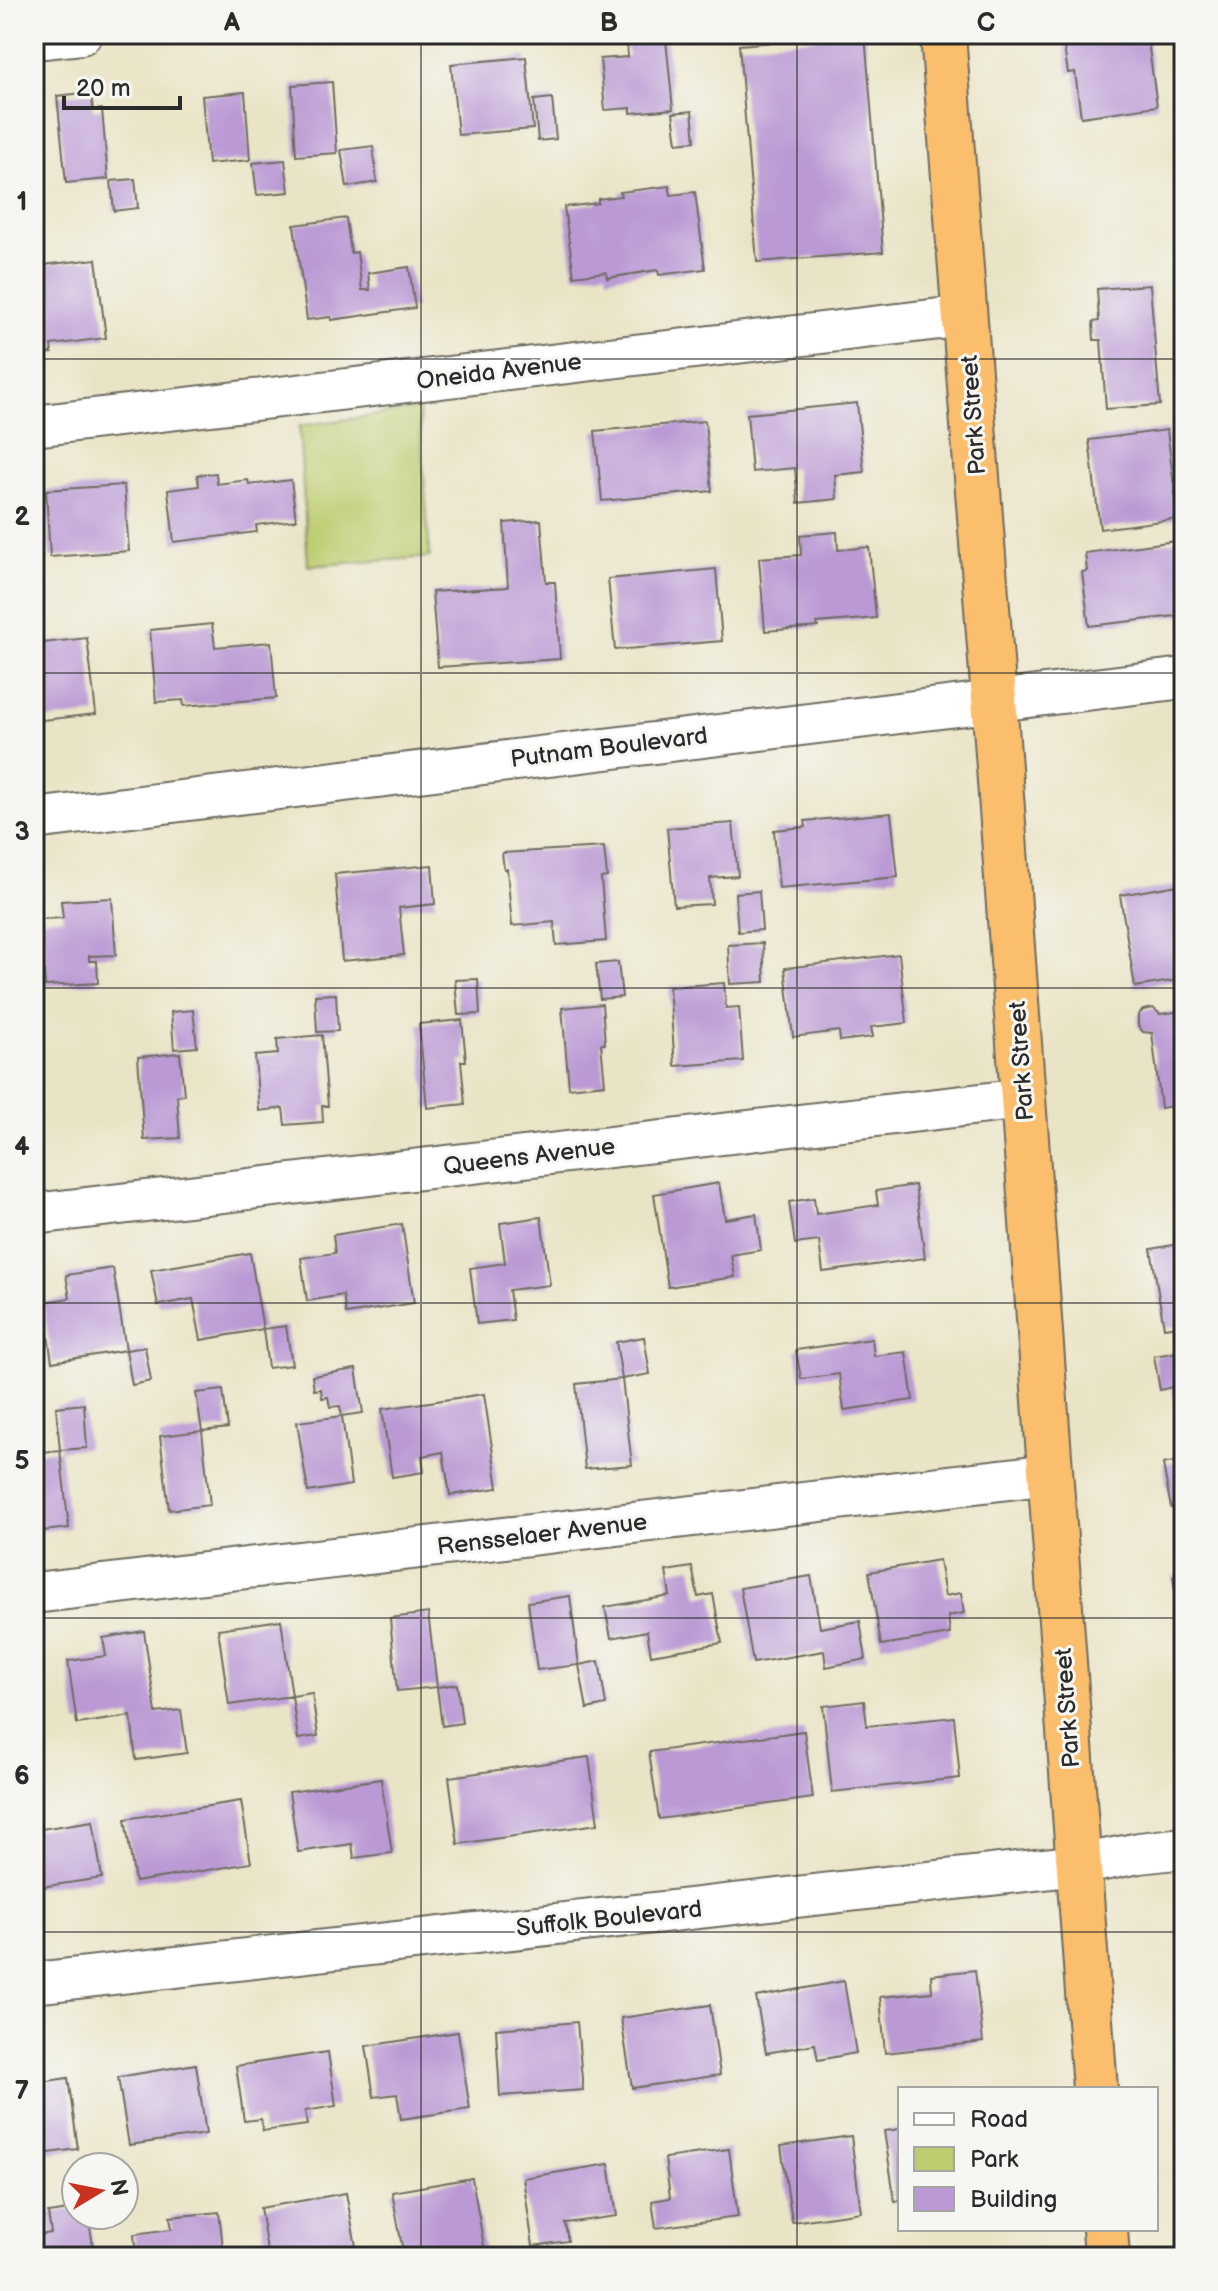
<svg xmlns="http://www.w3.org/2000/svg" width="1218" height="2291" font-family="'Balsamiq Sans',sans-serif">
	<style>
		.green { fill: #bdcc6e; stroke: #747c4c; stroke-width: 2 }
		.building { fill: #ba99d4 }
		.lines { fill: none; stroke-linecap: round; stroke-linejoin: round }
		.street-casing { stroke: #6e6c61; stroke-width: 44 }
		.highway-casing { stroke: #6e6c61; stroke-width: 48 }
		.street { stroke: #fff; stroke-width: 40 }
		.highway { stroke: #fabe6d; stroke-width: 44 }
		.grid { fill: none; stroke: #2b2b2b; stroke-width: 2; stroke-opacity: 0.55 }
		.labels { text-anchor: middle; stroke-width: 6; stroke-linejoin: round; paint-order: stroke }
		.street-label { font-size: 24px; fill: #2b2b2b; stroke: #f6f6f2 }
		.neatline { fill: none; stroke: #2b2b2b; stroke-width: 3 }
		.grid-label { font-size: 26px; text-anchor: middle; font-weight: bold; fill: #2b2b2b }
	</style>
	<rect width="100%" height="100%" fill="#f6f6f2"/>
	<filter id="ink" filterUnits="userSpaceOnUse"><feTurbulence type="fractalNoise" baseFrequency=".0125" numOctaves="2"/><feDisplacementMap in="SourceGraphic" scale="16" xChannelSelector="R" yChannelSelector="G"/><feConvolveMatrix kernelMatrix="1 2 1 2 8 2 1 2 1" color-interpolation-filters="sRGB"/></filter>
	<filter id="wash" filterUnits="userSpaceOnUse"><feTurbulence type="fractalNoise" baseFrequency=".006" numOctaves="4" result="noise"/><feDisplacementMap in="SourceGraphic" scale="32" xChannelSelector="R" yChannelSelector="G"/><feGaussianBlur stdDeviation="1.8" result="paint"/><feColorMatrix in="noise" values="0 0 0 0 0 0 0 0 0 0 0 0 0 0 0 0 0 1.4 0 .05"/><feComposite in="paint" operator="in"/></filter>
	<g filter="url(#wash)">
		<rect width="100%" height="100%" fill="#eae4c6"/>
		<!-- green -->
		<path class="green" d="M419 409 430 557 308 566 299 426Z"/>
		<g id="blocks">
			<!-- building -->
			<path class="building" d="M823 34H865L883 252 757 262 739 45 823 38Z
				M1062 34H1147L1157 106 1081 117 1075 72 1068 73Z
				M666 40 673 109 631 113V108L605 110 600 59 628 57 627 44Z
				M526 57 533 129 458 135 451 64Z
				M332 82 337 153 296 156 292 85Z
				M91 92 93 110 102 109 108 179 66 183 57 96Z
				M245 92 250 160 208 164 202 96Z
				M552 98 556 139 538 141 534 100Z
				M692 111 695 141 677 143 673 113Z
				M373 146 377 182 347 187 341 150Z
				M285 160 289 192 257 195 253 163Z
				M135 179 138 208 114 211 111 181Z
				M669 186 671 195 695 192 705 269 659 275 658 270 607 278 606 272 574 276 564 207 598 203V199L621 196 620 192Z
				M346 218 351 253 357 252 362 290H370L368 273 409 267 415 308 331 320V317L307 320 294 225Z
				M96 259 106 338 51 345 52 353 34 355V266Z
				M1150 285 1160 405 1106 409 1101 340H1094L1093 322 1099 321 1097 289Z
				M857 403 864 472 835 475 837 499 798 503 795 468 752 472 747 414Z
				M705 421 712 491 602 501 595 431Z
				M1167 430 1178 519 1100 529 1089 440Z
				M216 473 217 484 248 480 249 485 291 480 296 520 256 525 257 532 174 542 168 490 199 486 197 475Z
				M124 485 129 551 50 557 46 490Z
				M541 520 546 582H555L560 659 438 667 432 592 508 587 504 523Z
				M837 532 838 550 869 547 876 618 817 623 818 627 765 631 759 558 801 555 800 535Z
				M1184 540V615L1089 626 1082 572 1087 571 1085 553Z
				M716 569 722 641 615 650 608 579Z
				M212 624 215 647 271 642 276 698 184 706 183 700 156 702 150 630Z
				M87 638 96 714 34 721V644Z
				M891 813 898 877 779 888 774 830 806 827 805 821Z
				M733 823 738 876 710 878 712 904 674 906 667 828Z
				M604 847 607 877 601 878 606 941 556 945 554 922 512 926 507 869H504L502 853Z
				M432 865 435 904 399 908 404 955 342 961 335 874Z
				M1184 884V979L1135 987 1120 895Z
				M759 891 762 930 738 932 735 893Z
				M112 898 116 955 89 956V961H97L98 983 45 986 40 919 63 918 61 901Z
				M763 943 765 982 730 984 728 945Z
				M899 954 907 1023 871 1027 873 1037 840 1041 839 1031 793 1037 785 968Z
				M618 962 622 997 600 999 596 964Z
				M478 979 480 1014 458 1015 455 980Z
				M724 983 726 1008 739 1007 743 1061 675 1066 669 987Z
				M336 994 338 1031 317 1032 315 995Z
				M602 1004 605 1044H601L605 1084 569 1088 562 1008Z
				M1153 1008 1160 1014 1184 1011V1104L1161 1108 1152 1033 1143 1032 1138 1026V1015L1143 1010Z
				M193 1010 197 1047 174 1049 171 1012Z
				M462 1020 466 1061H461L465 1104 427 1108 419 1024Z
				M322 1035 328 1106H322L323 1122 285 1125 283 1108 259 1111 255 1056 278 1054 277 1039Z
				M180 1053 184 1095 177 1096 180 1138 144 1140 138 1057Z
				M719 1183 725 1219 756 1214 761 1250 731 1255 735 1277 668 1287 654 1194Z
				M915 1185 925 1258 823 1272 819 1241 795 1244 789 1202 814 1198 816 1214 878 1205 876 1191Z
				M541 1217 550 1285 509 1290 513 1320 477 1324 470 1268 505 1263 500 1223Z
				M402 1224 414 1303 346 1314 343 1295 307 1301 301 1258 335 1253 333 1235Z
				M1184 1243V1325L1164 1328 1151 1249Z
				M250 1253 263 1329 286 1326 292 1365 268 1368 263 1329 201 1340 193 1299 158 1305 151 1270Z
				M113 1268 126 1350 145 1347 151 1381 132 1385 126 1350 52 1362 43 1302 70 1298 66 1275Z
				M644 1337 650 1374 622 1379 616 1342Z
				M872 1339 874 1356 906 1352 913 1400 844 1410 839 1374 801 1379 796 1350Z
				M1184 1351V1429L1179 1430 1172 1387 1160 1390 1154 1356Z
				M356 1369 363 1413 342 1416 340 1406 330 1407 328 1397 322 1398 321 1389 314 1390 312 1376Z
				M622 1379 632 1465 585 1469 576 1384Z
				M223 1390 228 1428 202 1431 210 1505 169 1510 160 1436 202 1431 196 1393Z
				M484 1394 498 1488 450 1495 443 1452 422 1456 424 1472 392 1477 382 1409Z
				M84 1404 87 1448 60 1450 56 1407Z
				M342 1416 351 1485 308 1492 297 1422Z
				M60 1450 69 1528 34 1532V1453Z
				M1184 1460V1506L1171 1508 1163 1464Z
				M939 1560 945 1596 961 1593 964 1613 948 1616 950 1634 881 1645 869 1572Z
				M692 1567 698 1597 713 1594 722 1643 651 1655 647 1631 611 1638 605 1607 670 1596 666 1571Z
				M1184 1574V1639H1182L1173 1576Z
				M811 1576 820 1628 860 1621 866 1659 826 1667 824 1651 753 1663 740 1588Z
				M570 1596 579 1665 537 1670 528 1602Z
				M428 1613 437 1687 457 1684 462 1723 442 1726 437 1687 397 1691 390 1618Z
				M281 1620 292 1696 229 1705 218 1629Z
				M144 1631 156 1713 181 1710 187 1753 136 1760 131 1716 77 1724 68 1661 106 1656 103 1638Z
				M599 1661 606 1705 587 1709 579 1665Z
				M312 1693 318 1736 298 1739 292 1696Z
				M864 1701 867 1726 954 1717 960 1778 832 1792 823 1706Z
				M804 1731 813 1798 659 1819 649 1752Z
				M589 1757 598 1824 458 1844 449 1777Z
				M381 1779 392 1853 354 1858 352 1844 298 1852 289 1792Z
				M241 1801 251 1863 135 1882 125 1819Z
				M93 1821 102 1878 34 1888V1830Z
				M975 1970 983 2042 885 2053 880 1997 932 1992 931 1975Z
				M844 1981 856 2053 818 2060 815 2044 766 2053 756 1997Z
				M710 2005 720 2075 632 2088 621 2018Z
				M577 2022 583 2090 500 2096 496 2029Z
				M458 2032 470 2109 401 2119 397 2094 374 2097 366 2046Z
				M328 2052 336 2106 305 2111 307 2125 263 2131 261 2119 244 2121 236 2066Z
				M196 2064 206 2134 129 2145 118 2077Z
				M68 2078 78 2149 34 2155V2083Z
				M900 2129V2201L895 2202 884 2131Z
				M851 2136 861 2212 792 2222 781 2146Z
				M729 2149 738 2217 656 2228 652 2201 670 2198 665 2158Z
				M609 2164 617 2216 565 2223 568 2241 533 2246 523 2178Z
				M472 2178 485 2252 456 2257H404L392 2192Z
				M346 2193 358 2257H268L260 2208Z
				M76 2209V2215H88L95 2257H34V2236L51 2233 48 2213Z
				M219 2212 224 2257H136L134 2234 172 2229 170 2217Z"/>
		</g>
	</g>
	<g filter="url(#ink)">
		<use href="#blocks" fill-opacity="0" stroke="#6e6c61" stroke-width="2"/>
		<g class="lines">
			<defs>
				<path id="street" d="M34 39 81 34
					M34 426 965 316
					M34 819 1184 678
					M34 1214 1023 1099
					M34 1593 1051 1474
					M34 1983 1079 1865 1139 1853 1184 1848"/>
				<path id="highway" d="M943 34 994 699 1095 2089
					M1105 2229 1107 2257"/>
			</defs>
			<!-- street casing -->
			<use href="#street" class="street-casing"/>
			<!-- highway casing -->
			<use href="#highway" class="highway-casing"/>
			<!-- street -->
			<use href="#street" class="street"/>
			<!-- highway -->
			<use href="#highway" class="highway"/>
		</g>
	</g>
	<!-- grid -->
	<path class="grid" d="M421 34V2257M797 34V2257M34 359H1184M34 673H1184M34 988H1184M34 1303H1184M34 1618H1184M34 1932H1184"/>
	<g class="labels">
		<!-- street labels -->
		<g class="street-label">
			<text transform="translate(499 371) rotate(-7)" y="8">Oneida Avenue</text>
			<text transform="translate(973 415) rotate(-94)" y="8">Park Street</text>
			<text transform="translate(609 747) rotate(-7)" y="8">Putnam Boulevard</text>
			<text transform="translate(1021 1061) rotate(-94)" y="8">Park Street</text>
			<text transform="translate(529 1156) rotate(-7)" y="8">Queens Avenue</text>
			<text transform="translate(542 1534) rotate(-7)" y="8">Rensselaer Avenue</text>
			<text transform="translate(1067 1708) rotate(-94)" y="8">Park Street</text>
			<text transform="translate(609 1918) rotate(-6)" y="8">Suffolk Boulevard</text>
		</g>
	</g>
	<!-- margin -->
	<rect width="1218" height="2291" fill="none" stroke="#f6f6f2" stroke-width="88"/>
	<!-- legend -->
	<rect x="898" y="2087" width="260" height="144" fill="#f6f6f2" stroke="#a5a5a2" stroke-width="2"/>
	<rect x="914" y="2113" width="40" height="12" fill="#ffffff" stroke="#a5a5a2" stroke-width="2"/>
	<text x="970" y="2127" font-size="24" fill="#2b2b2b">Road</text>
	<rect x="914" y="2147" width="40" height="24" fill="#bdcc6e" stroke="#a5a5a2" stroke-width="2"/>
	<text x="970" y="2167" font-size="24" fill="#2b2b2b">Park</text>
	<rect x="914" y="2187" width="40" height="24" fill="#ba99d4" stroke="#a5a5a2" stroke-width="2"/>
	<text x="970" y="2207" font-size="24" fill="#2b2b2b">Building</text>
	<!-- north arrow -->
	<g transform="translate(100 2191) rotate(80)"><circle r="38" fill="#f6f6f2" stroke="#a5a5a2" stroke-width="2"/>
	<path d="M0-6L14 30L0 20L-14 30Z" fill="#c8321e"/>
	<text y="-12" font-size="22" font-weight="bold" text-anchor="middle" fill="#2b2b2b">N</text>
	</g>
	<!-- scale -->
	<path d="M64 96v12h116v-12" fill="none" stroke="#2b2b2b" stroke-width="4"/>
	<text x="76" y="96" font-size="24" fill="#2b2b2b" stroke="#f6f6f2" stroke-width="6" paint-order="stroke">20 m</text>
	<rect x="44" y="44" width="1130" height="2203" class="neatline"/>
	<g class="grid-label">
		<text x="232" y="31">A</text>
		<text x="609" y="31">B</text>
		<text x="986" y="31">C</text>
		<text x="22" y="210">1</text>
		<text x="22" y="525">2</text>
		<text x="22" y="840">3</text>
		<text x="22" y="1155">4</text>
		<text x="22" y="1469">5</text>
		<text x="22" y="1784">6</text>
		<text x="22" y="2099">7</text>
	</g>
</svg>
